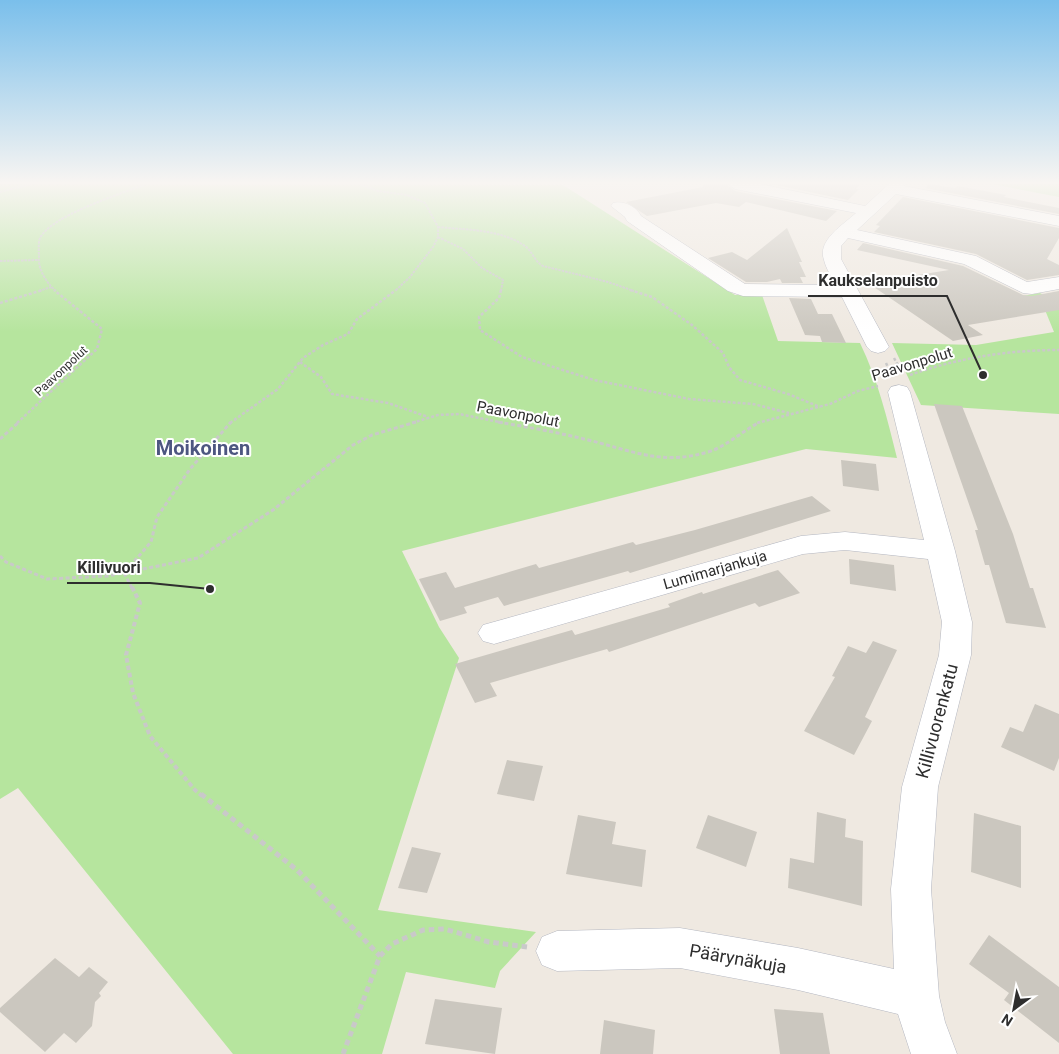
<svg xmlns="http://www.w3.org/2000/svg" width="1059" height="1054" font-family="Roboto,sans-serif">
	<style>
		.green { fill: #b6e59e }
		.building { fill: #cbc7bf }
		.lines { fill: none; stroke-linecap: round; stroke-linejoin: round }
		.minor-casing { stroke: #b4b7c1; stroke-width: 1 }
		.path-far4 { stroke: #c9c9c9; stroke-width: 2; stroke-dasharray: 2.5 1; stroke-linecap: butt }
		.path-far3 { stroke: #c9c9c9; stroke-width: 2.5; stroke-dasharray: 3 2; stroke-linecap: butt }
		.path-far2 { stroke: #c9c9c9; stroke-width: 3; stroke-dasharray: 4 2.5; stroke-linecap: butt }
		.path-far1 { stroke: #c9c9c9; stroke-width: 4; stroke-dasharray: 4.5 3; stroke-linecap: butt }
		.path { stroke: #c9c9c9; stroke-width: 5; stroke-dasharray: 5.5 4; stroke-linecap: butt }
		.minor { fill: #fff; fill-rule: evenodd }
		.labels { text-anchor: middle; stroke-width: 4; stroke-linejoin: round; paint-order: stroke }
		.far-street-label { font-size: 12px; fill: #2e2e2e; stroke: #fff }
		.street-label { font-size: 15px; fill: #2e2e2e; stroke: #fff }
		.near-street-label { font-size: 18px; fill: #2e2e2e; stroke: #fff }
		.district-label { font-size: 20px; font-weight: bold; fill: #4d5680; stroke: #fff }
		.leader { fill: none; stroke: #2e2e2e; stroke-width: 2 }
		.callout-dot { fill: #2e2e2e; stroke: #fff; stroke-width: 2 }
		.callout-label { font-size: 16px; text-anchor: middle; font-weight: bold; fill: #2e2e2e; stroke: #fff; stroke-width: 4; stroke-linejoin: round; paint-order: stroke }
	</style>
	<rect width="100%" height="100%" fill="#efe9e1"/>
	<!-- green -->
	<path class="green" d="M0 184 563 185 735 295H762L778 341 860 343C878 380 887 418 897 458L806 449 402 551 439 627 459 658 378 910 536 932 500 971 495 988 406 972 382 1054H233L18 788 0 799Z
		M992 184H1059V197Z
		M1040 293 1059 304V414L921 405 892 343 976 345 1054 332 1045 310 1022 296Z"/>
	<!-- building -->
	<path class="building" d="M704 184H726L735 191 837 211 826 221 746 202 739 207 716 203 647 216 626 202 703 187Z
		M771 184H860L856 189H859L848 200Z
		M929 184 955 188 958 186 1006 195 1004 197 1059 208V214L925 188Z
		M903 197 1059 228V238L1047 259 1059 265V275L1027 280 976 254 874 232 880 226 876 225Z
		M787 228 802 262H799L806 277H800L803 283H782L780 279 767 282H746L708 258 732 252 747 260Z
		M863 243 963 266 1023 295 1032 296 1059 291V310L968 325 983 335 953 341 868 283 949 270 857 250Z
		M789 298 811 299 818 314H832L846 343 822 342 820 336 805 335Z
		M934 404 962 406 1013 534 1030 588H1033L1046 628 1006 623 989 565H985L975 530H978Z
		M841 460 876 464 879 491 843 486Z
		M812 496 831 511 630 573 628 571 504 606 498 597 464 607 467 613 440 621 419 579 446 572 455 588 536 564 539 568 633 542 636 545 695 530Z
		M849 559 894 565 896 591 850 584Z
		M778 570 800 593 759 607 755 603 609 652 607 649 490 683 497 696 475 703 455 664 572 630 575 635 670 607 668 604 702 592 703 594Z
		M873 641 897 650 865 717 872 721 854 755 804 731 835 677 832 676 848 646 866 653Z
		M1035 704 1059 714V758L1054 771 1001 747 1010 727 1023 732Z
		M507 760 543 766 534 801 497 794Z
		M817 812 846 819 845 837 863 841 862 906 788 888 790 858 814 863Z
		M974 813 1021 826V888L971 872Z
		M578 815 616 822 612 844 646 850 642 887 566 874Z
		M708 815 757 832 746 867 696 848Z
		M412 847 441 853 427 893 398 888Z
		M989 935 1059 987V1043L1004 1000 1009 993 969 964Z
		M55 958 79 977 89 967 108 982 99 993 101 996 95 1002 92 1026 76 1043 64 1033 45 1052 0 1012V1008Z
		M435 999 502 1008 495 1054 425 1044Z
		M774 1009 823 1013 830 1054H780Z
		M604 1020 655 1030 653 1054H600Z"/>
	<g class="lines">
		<defs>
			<path id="minor" d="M728 184H760L865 206 889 184H905L904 186 1059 216V226L896 194 857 230 976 256 1027 282 1059 277V289L1032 294 1023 293 964 264 848 238 841 246V259L889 347 885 351 878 353 871 351 867 347 842 297 743 296 728 291 627 221 625 217 611 206 613 203C623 200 637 207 641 216L745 284 836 285C832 277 826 269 824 260 817 240 843 225 856 213L735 189Z
				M899 385 907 387 910 392 955 551 972 622 971 655 938 787 931 889 939 996 945 1022 957 1054H911L898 1014 798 990 680 968 557 971 542 965 536 951 542 937 557 931 680 928 798 948 894 969 891 889 902 787 939 655 942 622 928 559 845 550 803 554 494 644 483 641 478 633 483 625 801 536 845 532 924 540 888 392 891 387Z"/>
		</defs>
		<!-- minor casing -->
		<use href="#minor" class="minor-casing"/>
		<!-- path-far4 -->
		<path class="path-far4" d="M360 184 378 191 407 195 425 203 438 227V237L433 247 410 277 395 291
			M0 192 31 184
			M438 227C467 230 500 229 525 246 533 252 534 261 543 266L608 282 634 291
			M438 237 463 249 482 268 503 280 501 291
			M0 261 38 260
			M39 291 51 287
			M56 291C47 284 38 269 39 258 39 252 38 243 40 238 52 215 121 194 146 184"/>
		<!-- path-far3 -->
		<path class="path-far3" d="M501 290 499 298 479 317 480 330 522 357 594 380 689 399 753 404 789 413
			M630 290 652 297 692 325 723 353 729 367 740 380 788 394 820 407
			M0 303 43 290
			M894 358 903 374
			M300 362 321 377 332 394 388 403 428 417
			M886 363 892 376
			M910 375C957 358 1009 350 1059 350
			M17 423 97 349 102 329 54 290
			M230 423 278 389 303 358 323 345 348 334 357 319 396 290
			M412 423 438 415 459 414 504 423
			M757 423 830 404 858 391 878 386"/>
		<!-- path-far2 -->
		<path class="path-far2" d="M498 422C527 427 556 432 584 439 631 450 662 467 711 451 728 445 744 430 760 422
			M0 439 19 422
			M0 556 6 562 47 579 108 576 198 558 273 510 353 445 372 435 416 422
			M132 588 124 573 151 542 157 517 190 469 231 422"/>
		<!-- path-far1 -->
		<path class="path-far1" d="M132 587 140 603 126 655 133 693 150 736 194 789 202 796"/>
		<!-- path -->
		<path class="path" d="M201 794 297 870 380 956
			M343 1054 380 956 392 944 423 930 445 929 489 942 527 947"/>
		<!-- minor -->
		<use href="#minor" class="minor"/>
	</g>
	<!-- sky -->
	<linearGradient id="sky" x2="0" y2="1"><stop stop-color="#7abfeb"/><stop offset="0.55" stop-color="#f8f5f2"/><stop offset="1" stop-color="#f8f5f2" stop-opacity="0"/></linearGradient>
	<rect width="1059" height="332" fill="url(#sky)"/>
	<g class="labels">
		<!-- far-street labels -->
		<g class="far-street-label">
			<text transform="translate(61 371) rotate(-43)" y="4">Paavonpolut</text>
		</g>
		<!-- street labels -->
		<g class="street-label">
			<text transform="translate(912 364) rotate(-17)" y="5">Paavonpolut</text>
			<text transform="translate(518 414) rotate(11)" y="5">Paavonpolut</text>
			<text transform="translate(715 570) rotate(-16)" y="5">Lumimarjankuja</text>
		</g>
		<!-- near-street labels -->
		<g class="near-street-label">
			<text transform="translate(937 721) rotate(-75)" y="6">Killivuorenkatu</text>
			<text transform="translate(738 959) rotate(10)" y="6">Päärynäkuja</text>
		</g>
		<!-- district labels -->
		<g class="district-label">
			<text x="203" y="455">Moikoinen</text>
		</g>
	</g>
	<!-- callouts -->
	<path class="leader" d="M983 375L947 296H808M210 589L150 583H67"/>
	<g class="callout-dot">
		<circle cx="983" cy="375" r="5"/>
		<circle cx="210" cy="589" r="5"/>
	</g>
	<g class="callout-label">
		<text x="878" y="286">Kaukselanpuisto</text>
		<text x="109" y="573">Killivuori</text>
	</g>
	<!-- north arrow -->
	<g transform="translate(1014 1009) rotate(212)" stroke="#ffffff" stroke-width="4" paint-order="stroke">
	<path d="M0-4L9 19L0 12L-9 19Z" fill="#2e2e2e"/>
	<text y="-8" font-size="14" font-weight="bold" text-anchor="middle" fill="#2e2e2e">N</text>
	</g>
</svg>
